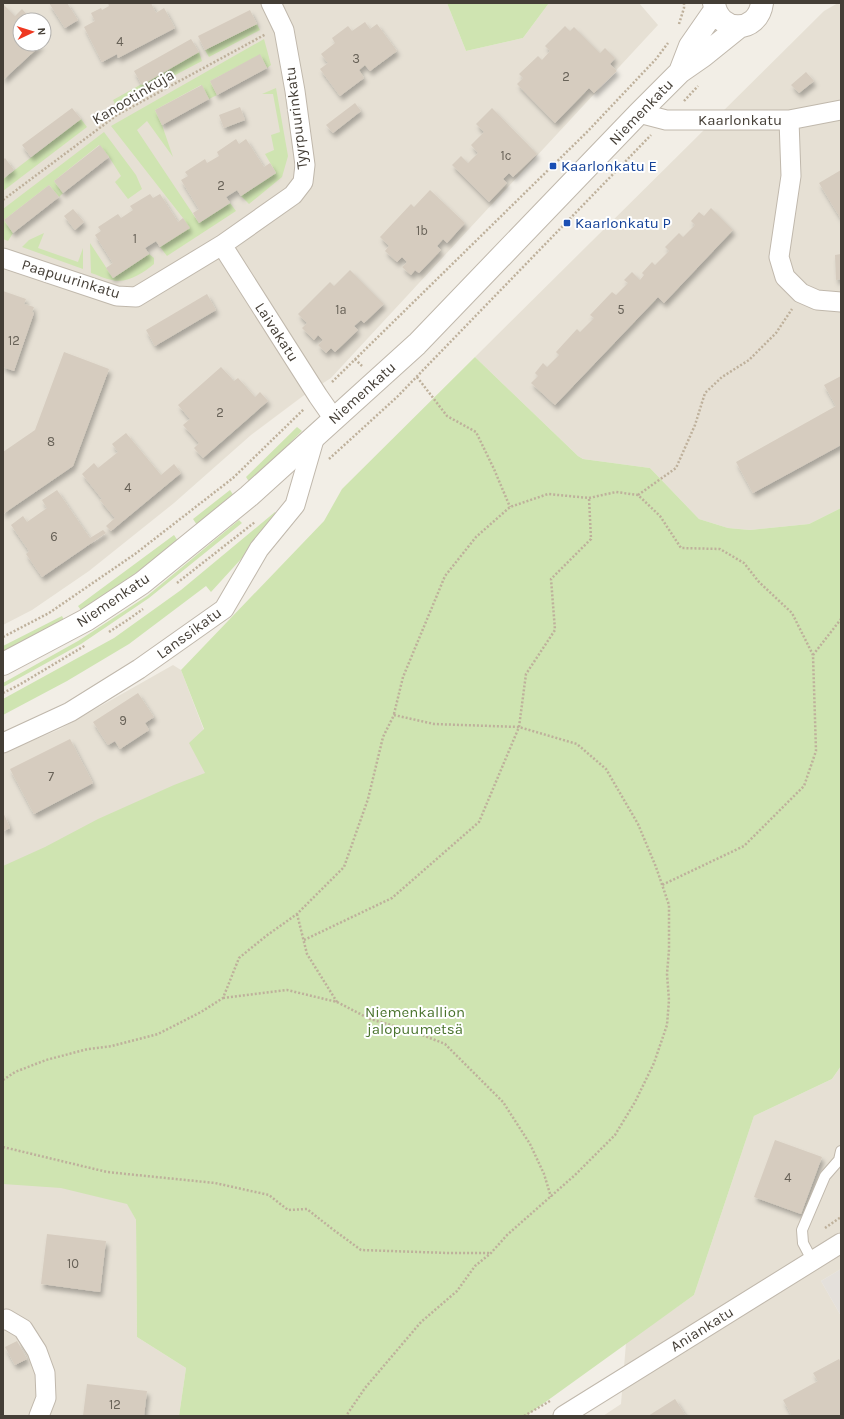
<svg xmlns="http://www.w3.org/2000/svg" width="844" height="1419" font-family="Karla,sans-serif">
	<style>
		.residential { fill: #e6e0d4; fill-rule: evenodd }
		.industrial { fill: #e4e0db }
		.green { fill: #cfe4b1 }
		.building { fill: #d6ccbf; filter: url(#shadow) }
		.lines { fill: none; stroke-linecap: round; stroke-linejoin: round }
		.service-casing { stroke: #c0b8ac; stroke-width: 12 }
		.minor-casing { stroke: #c0b8ac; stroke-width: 21 }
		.tertiary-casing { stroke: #c0b8ac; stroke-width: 24 }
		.path { stroke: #beb09b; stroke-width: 2.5; stroke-dasharray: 2 2; stroke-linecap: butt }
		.service { stroke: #fff; stroke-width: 10 }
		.minor { stroke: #fff; stroke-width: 19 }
		.tertiary { stroke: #fff; stroke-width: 22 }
		.transit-dot { fill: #1a4fb4; stroke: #fff; stroke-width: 1.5 }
		.labels { text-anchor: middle; stroke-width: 4; stroke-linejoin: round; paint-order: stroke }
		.number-label { font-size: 13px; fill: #686258 }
		.street-label { font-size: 15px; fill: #443e36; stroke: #fff }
		.transit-label { font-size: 15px; fill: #164399; stroke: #fff; text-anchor: start }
		.park-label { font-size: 15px; fill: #49732c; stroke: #fff }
	</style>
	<defs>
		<filter id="shadow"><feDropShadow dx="2.5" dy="4.5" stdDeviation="2" flood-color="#0004"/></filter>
	</defs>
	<rect width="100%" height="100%" fill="#f2eee6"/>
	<!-- residential -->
	<path class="residential" d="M3 3H447L466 51 523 38 549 3H639L658 25 331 378 303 396 251 435 174 503 89 571 32 610 3 625ZM20 20H44V44H20Z
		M838 3H841V508L809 524 750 530 728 528 699 519 650 468 583 459 578 456 475 357 824 11Z
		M173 665 181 670 224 783 3 884V753L60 729Z
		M841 1066V1269L821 1281 841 1316V1416H603L621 1404 626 1343 694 1295 754 1116 832 1079Z
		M100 1152 136 1220 137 1337 186 1368 179 1416H3V1183Z"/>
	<!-- industrial -->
	<path class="industrial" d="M841 1269V1316L821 1281Z"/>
	<!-- green -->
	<path class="green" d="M447 3H549L523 38 466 51Z
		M257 24 260 30 209 57 205 50Z
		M264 39 271 65 267 68 260 55 210 81 217 95 209 99 201 85 155 110 162 125 173 157 147 121 137 130 199 223 230 203 236 211 167 256 160 247 189 228 183 218 111 126Z
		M199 52 202 61 116 106 113 100Z
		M276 88 288 156 282 177 249 204 241 196 276 173 265 154 274 150 271 135 280 132 273 94H262Z
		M81 119 87 127 3 191V179Z
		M104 132 136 175 142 189 128 199 115 182 121 176 109 157 99 145 54 181 63 193 59 197 49 185 4 220 13 233 8 241 3 239V209Z
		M44 233 38 248 78 262 83 248V269L22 247 29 240Z
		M90 243 113 278 149 254 154 258V264C143 273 127 284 112 280 105 279 98 275 91 273Z
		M475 357 578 456 583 459 650 468 699 519 728 528 750 530 809 524 841 508V1066L832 1079 754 1116 694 1295 526 1416H179L186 1368 137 1337 136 1220 127 1204 61 1188 3 1184V866L45 847 98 819 174 785 205 773 189 743 204 729 181 670 324 521 342 489Z
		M297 427 302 431 250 483 246 477Z
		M230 490 234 496 197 525 193 519Z
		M275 512 277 516 242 558 211 592 206 586 129 644 67 681 3 715V699L114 638 181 590Z
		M239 520 242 523 149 598 81 644 3 687V683L78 641 147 596Z
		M174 535 178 541 83 613 78 606Z
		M62 616 65 622 3 653V646Z"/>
	<!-- building -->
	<path class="building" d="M49 3H67L78 20 65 28Z
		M108 3H151L156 13 164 8 175 28 118 58 117 54 102 62 84 27 95 21 91 13 101 8 102 10 109 6Z
		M3 4 15 16 22 9 32 20H20V44H42L3 80Z
		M250 10 257 24 205 50 198 36Z
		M365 22 370 29 377 24 397 51 370 71 365 65 359 70 364 78 340 96 320 69 328 63 321 54 335 43 332 38 348 26 352 31Z
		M565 26 570 31 574 27 600 53 605 48 615 58 610 64 617 71 594 93 589 88 555 123 517 84 523 78 519 74 538 56 542 60 550 51 545 46Z
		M191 39 199 52 142 85 134 71Z
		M260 54 267 68 217 95 210 81Z
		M806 72 814 81 799 93 791 85Z
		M202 85 209 99 162 125 155 110Z
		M355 103 361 111 333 133 326 125Z
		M240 107 245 120 224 128 219 115Z
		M72 108 81 119 31 157 22 145Z
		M492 108 537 154 513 177 509 173 503 179 507 183 489 202 452 165 461 156 468 163 478 153 471 145 484 132 476 124Z
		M236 139 239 144 246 139 264 167 270 163 276 173 241 196 237 190 226 197 230 203 199 223 193 213 199 209 181 180 188 176 185 172 205 159 207 163 219 156 217 152Z
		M100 145 109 157 63 193 54 181Z
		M5 158 14 170 3 179V160Z
		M841 170V219L819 183Z
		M49 185 59 197 13 233 4 220Z
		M430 190 465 223 447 243 443 239 437 246 441 250 419 273 415 270 411 275 402 267 407 262 402 257 397 262 385 251 389 246 380 237 411 204 414 207Z
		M150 194 153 198 160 194 178 222 183 218 190 228 160 247 156 241 145 248 149 254 113 278 106 268 113 263 95 235 101 231 98 227 118 214 121 218 133 210 130 206Z
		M711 208 733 230 664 303 658 297 555 405 531 383 538 376 535 373 543 363 547 367 559 355 556 352 577 329 580 332 594 318 590 315 612 292 616 295 628 283 624 280 632 272 640 280 644 275 642 273 652 262 655 265 669 251 665 247 679 233 683 237 695 225 691 221 699 212 704 216Z
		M73 209 84 222 75 230 64 216Z
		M841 254V279L836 280 835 255Z
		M350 270 384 304 364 323 361 320 354 326 358 330 335 352 331 348 326 353 318 345 323 340 318 335 314 340 302 328 307 323 298 314 330 282 334 286Z
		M3 291 26 299 24 304 34 307 32 312 34 313 14 371 3 367Z
		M207 294 216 310 155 346 146 330Z
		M64 352 109 369 73 466 3 514V452L35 430Z
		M221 367 234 381 238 378 255 397 260 392 268 401 203 458 194 448 199 443 183 425 190 419 178 405Z
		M841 376V445L753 493 736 462 836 406 824 385Z
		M126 433 161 475 174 464 181 473 111 531 106 526 115 518 100 500 102 499 82 474 94 463 98 468 118 452 112 444Z
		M57 490 90 538 103 530 106 533 42 577 26 554 29 551 11 525 23 516 27 522 47 508 42 500Z
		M138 693 154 717 145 723 149 730 120 749 115 741 108 745 93 722Z
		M70 739 93 783 34 814 10 769Z
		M3 812 10 828 3 831Z
		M775 1140 822 1157 801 1214 754 1197Z
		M47 1234 106 1241 100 1292 41 1284Z
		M17 1341 27 1359 15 1365 5 1347Z
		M839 1359 841 1363V1416H792L783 1400 818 1381 813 1373Z
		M87 1384 147 1391 144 1416H83Z
		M675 1399 686 1416H648Z"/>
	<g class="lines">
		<defs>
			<path id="service" d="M812 1260 803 1243 802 1230 825 1176 839 1160 841 1151"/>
			<path id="minor" d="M639 113 666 120H789L841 110
				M789 120 791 176 779 257 785 277 801 293 817 300 841 302
				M222 245 318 396 334 419
				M3 258 117 296 136 297 222 245 293 195 303 182 305 165 295 91 284 30 271 3
				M3 743 70 712 139 669 224 609 259 549 295 505 315 436
				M3 1320 6 1319 23 1329 37 1351 45 1373 46 1398 39 1416
				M563 1416 841 1243"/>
			<path id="tertiary" d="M714 3C718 34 758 34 762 3
				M680 72 690 46 715 10
				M3 664 86 620 142 583 249 496 417 344 639 113 680 72 703 56 739 27"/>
		</defs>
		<!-- service casing -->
		<use href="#service" class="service-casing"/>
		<!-- minor casing -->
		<use href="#minor" class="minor-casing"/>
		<!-- tertiary casing -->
		<use href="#tertiary" class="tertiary-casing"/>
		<!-- path -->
		<path class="path" d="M679 24 684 8V3
			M684 101 698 86
			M3 200 117 115 266 34
			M355 359 362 366
			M417 377 447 416 476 432 494 469 510 507
			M332 382 587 132 656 59 668 43
			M329 459 397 397 651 135
			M638 495 676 468 695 425 705 393 722 377 749 360 776 333 792 309
			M177 583 255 522
			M109 632 129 619 143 609
			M3 637 49 613 135 554 233 478 304 409
			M813 655 841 619
			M3 693 19 685 86 645
			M394 714 403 677 445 576 476 537 510 507 548 494 589 498 616 492 638 495 660 516 681 548 720 549 744 563 759 582 792 613 813 655 816 751 804 786 744 846 662 885
			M297 914 307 954 337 1002
			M304 940 392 898 479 822 519 727 526 674 555 630 551 579 591 539 589 498
			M223 998 287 990 337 1002 370 1019 415 1032 445 1044 503 1102 530 1144 544 1174 551 1197
			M3 1080 15 1072 46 1060 88 1049 112 1046 158 1034 201 1012 223 998 239 958 266 936 297 914 344 867 368 799 383 737 394 715 434 724 519 727 577 744 606 769 638 824 656 867 669 905V950L667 974 669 1000 667 1025 654 1063 635 1102 615 1135 575 1175 507 1235 491 1253 475 1266 457 1291 421 1322 365 1388 346 1416
			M3 1147 107 1172 215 1183 269 1195 288 1210 307 1209 331 1228 361 1250 448 1253H490
			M825 1228 841 1217
			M524 1416 550 1401"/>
		<!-- service -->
		<use href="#service" class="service"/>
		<!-- minor -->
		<use href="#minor" class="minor"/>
		<!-- tertiary -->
		<use href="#tertiary" class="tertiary"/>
	</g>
	<!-- markers -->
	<g class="transit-dot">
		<rect x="549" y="162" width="8" height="8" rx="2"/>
		<rect x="563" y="219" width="8" height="8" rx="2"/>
	</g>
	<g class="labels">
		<!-- number labels -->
		<g class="number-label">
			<text x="120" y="46">4</text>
			<text x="356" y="63">3</text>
			<text x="566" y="81">2</text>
			<text x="506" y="160">1c</text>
			<text x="221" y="190">2</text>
			<text x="422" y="235">1b</text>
			<text x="135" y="243">1</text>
			<text x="341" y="314">1a</text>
			<text x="621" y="314">5</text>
			<text x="14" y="345">12</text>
			<text x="220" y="417">2</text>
			<text x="51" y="446">8</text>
			<text x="128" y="492">4</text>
			<text x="54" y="541">6</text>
			<text x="123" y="725">9</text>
			<text x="51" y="781">7</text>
			<text x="788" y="1182">4</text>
			<text x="73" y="1268">10</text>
			<text x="115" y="1409">12</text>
		</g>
		<!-- street labels -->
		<g class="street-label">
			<text transform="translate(133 97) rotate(-31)" y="5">Kanootinkuja</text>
			<text transform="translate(641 112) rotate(-46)" y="5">Niemenkatu</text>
			<text transform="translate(296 118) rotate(-97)" y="5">Tyyrpuurinkatu</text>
			<text x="740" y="125">Kaarlonkatu</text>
			<text transform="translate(71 279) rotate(17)" y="5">Paapuurinkatu</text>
			<text transform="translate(277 332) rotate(57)" y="5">Laivakatu</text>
			<text transform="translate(362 393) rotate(-42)" y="5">Niemenkatu</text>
			<text transform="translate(113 600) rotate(-34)" y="5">Niemenkatu</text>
			<text transform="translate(189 633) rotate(-36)" y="5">Lanssikatu</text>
			<text transform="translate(702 1329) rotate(-32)" y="5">Aniankatu</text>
		</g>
		<!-- transit labels -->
		<g class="transit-label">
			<text x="561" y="171">Kaarlonkatu E</text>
			<text x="575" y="228">Kaarlonkatu P</text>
		</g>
		<!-- park labels -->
		<g class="park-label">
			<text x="415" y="1017">Niemenkallion<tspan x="415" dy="17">jalopuumetsä</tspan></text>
		</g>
	</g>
	<!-- border -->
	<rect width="844" height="1419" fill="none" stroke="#443e36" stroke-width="8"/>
	<!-- north arrow -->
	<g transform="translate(32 32) rotate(86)"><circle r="19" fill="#ffffff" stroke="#b4b2af"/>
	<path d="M0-3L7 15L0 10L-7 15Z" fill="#ee3821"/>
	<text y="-6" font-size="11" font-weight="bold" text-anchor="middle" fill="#443e36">N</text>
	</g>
</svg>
